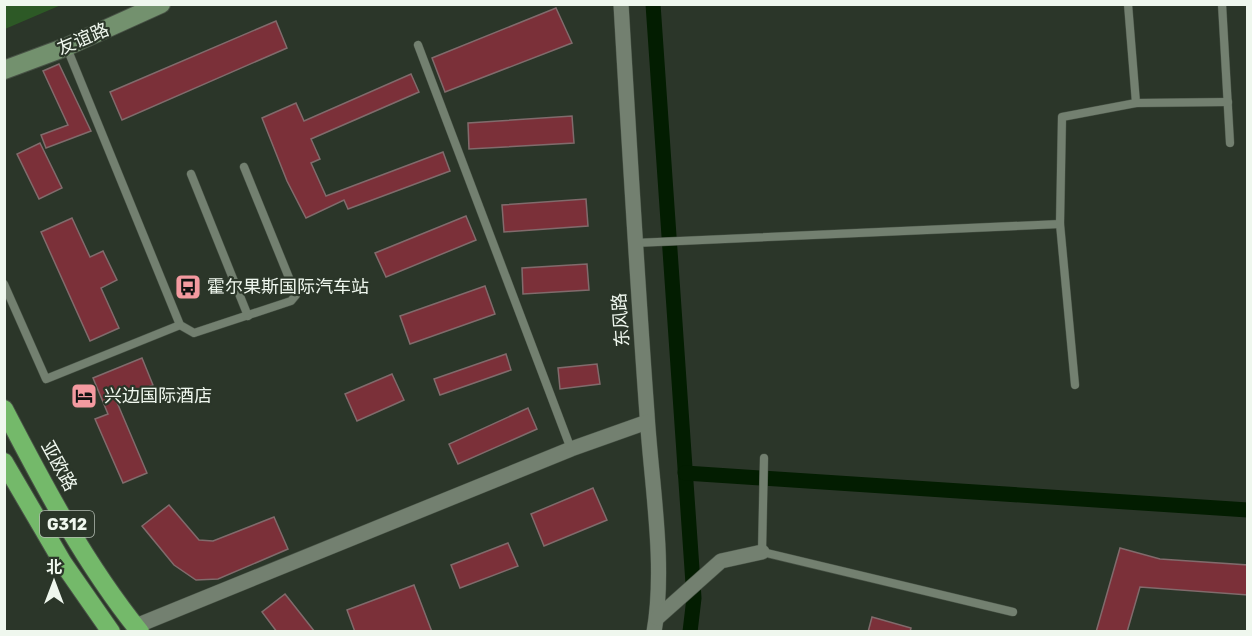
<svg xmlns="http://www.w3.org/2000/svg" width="1252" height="636" viewBox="0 0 1252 636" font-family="Rubik,'Noto Sans SC',sans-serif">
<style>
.green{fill:#2d5926}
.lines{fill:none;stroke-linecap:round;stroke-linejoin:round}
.canal{stroke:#031d01;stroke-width:15}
.building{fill:#7b3039;stroke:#816b6c;stroke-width:1.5}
.lane-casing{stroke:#485246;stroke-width:9}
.street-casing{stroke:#485246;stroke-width:16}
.secondary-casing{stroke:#485246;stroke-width:20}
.highway-casing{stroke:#485246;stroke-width:20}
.lane{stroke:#738070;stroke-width:8}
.street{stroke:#738070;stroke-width:15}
.secondary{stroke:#73916e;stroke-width:18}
.highway{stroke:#74b96a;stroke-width:18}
.labels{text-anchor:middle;stroke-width:4.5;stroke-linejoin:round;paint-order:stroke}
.shield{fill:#2b3629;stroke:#b4bdb3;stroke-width:1.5}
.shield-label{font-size:16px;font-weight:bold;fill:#eff7ee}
.street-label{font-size:18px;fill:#eff7ee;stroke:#2b3629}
.poi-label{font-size:18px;fill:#eff7ee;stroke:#2b3629;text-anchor:start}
</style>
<rect width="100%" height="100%" fill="#2b3629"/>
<path class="green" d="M5,4h56v1l-56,24z"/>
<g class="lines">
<g class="canal">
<path d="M653,4l41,594 -4,34"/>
<path d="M685,473l563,37"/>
</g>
</g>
<g class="building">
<path d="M556,8l16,35 -127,49 -13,-34z"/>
<path d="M276,21l11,27 -165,72 -12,-28z"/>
<path d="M59,64l32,67 -45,17 -5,-13 27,-10 -25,-54z"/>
<path d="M411,74l8,18 -108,47 9,20 -9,4 15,33 117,-44 7,19 -102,38 -4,-9 -38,18 -19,-37 -25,-63 34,-15 8,18z"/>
<path d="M572,116l2,27 -105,6 -1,-26z"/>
<path d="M40,143l22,45 -23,11 -22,-45z"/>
<path d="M586,199l2,27 -84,6 -2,-27z"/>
<path d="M466,216l10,24 -90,37 -11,-24z"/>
<path d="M72,218l18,39 13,-6 14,29 -16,8 18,40 -29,13 -49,-109z"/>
<path d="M587,264l2,26 -66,4 -1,-26z"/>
<path d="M485,286l10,28 -85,30 -10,-28z"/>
<path d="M506,354l5,16 -71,25 -6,-16z"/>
<path d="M142,358l11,27 -37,15 31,73 -24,10 -28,-64 13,-5 -15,-36z"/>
<path d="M597,364l3,20 -40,5 -2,-21z"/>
<path d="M392,374l12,26 -47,21 -12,-27z"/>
<path d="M528,408l9,21 -79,35 -9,-20z"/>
<path d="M593,488l14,32 -63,26 -13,-32z"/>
<path d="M169,505l30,35 14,1 61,-24 14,32 -70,30 -22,1 -22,-15 -32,-39z"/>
<path d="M508,543l10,23 -58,22 -9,-23z"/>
<path d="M1120,548l40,11 88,6v30l-108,-8 -13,45h-31z"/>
<path d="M414,585l18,47h-77l-8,-22z"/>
<path d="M285,594l30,38h-38l-15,-20z"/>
<path d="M872,617l39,11 -1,4h-42z"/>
</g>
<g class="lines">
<defs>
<g id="lane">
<path d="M1128,4l8,99"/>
<path d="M1222,4l8,139"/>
<path d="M418,45l153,404"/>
<path d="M67,48l113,277 14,8 97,-32 5,-6 -52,-128"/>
<path d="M191,174l57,142"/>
<path d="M635,243l425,-19"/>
<path d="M4,284l42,95 134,-54"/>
<path d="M1075,385l-15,-161 2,-107 74,-14 92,-1"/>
<path d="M764,458l-2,94 251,60"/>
</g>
<g id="street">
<path d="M621,4c8,137 16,273 26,410 4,68 19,150 7,218"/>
<path d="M657,618l64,-57 41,-9"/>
<path d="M136,626l435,-177 76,-27"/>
</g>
<path id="secondary" d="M4,70l62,-23 95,-43"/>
<g id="highway">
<path d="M4,409c40,77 81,155 136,223"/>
<path d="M4,462l59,101 48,69"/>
</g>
</defs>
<use href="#lane" class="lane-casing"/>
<use href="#street" class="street-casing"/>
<use href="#secondary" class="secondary-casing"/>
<use href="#highway" class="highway-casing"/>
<use href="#lane" class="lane"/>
<use href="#street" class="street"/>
<use href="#secondary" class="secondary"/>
<use href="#highway" class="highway"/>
</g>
<defs>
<symbol id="bus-square" viewBox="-11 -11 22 22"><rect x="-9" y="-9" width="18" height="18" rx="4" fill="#f49aa0" stroke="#2b3629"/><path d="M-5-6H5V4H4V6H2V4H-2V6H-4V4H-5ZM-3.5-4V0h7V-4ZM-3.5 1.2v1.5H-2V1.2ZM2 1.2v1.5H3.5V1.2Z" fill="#111"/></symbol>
<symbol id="hotel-square" viewBox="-11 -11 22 22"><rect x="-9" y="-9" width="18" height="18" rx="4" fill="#f49aa0" stroke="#2b3629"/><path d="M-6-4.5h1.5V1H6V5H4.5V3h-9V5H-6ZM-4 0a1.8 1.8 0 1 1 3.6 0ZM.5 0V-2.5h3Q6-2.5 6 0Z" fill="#111"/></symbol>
</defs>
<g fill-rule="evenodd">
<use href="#bus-square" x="173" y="272" width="30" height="30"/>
<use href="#hotel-square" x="69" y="381" width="30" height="30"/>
</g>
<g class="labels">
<rect class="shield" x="40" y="511" width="54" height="26" rx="4.5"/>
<g class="shield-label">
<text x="67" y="530">G312</text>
</g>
<g class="street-label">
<text transform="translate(83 39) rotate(-23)" y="6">友谊路</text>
<text transform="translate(621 320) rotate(-94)" y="6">东风路</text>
<text transform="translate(59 466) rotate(61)" y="6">亚欧路</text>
</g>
<g class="poi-label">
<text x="207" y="293">霍尔果斯国际汽车站</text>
<text x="104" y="402">兴边国际酒店</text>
</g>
</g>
<rect width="1252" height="636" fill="none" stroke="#eff7ee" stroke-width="12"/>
<g transform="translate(54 582)" stroke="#2b3629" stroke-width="4.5" paint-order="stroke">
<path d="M0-4.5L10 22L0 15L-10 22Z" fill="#eff7ee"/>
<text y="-9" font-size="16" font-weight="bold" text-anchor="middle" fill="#eff7ee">北</text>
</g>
</svg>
